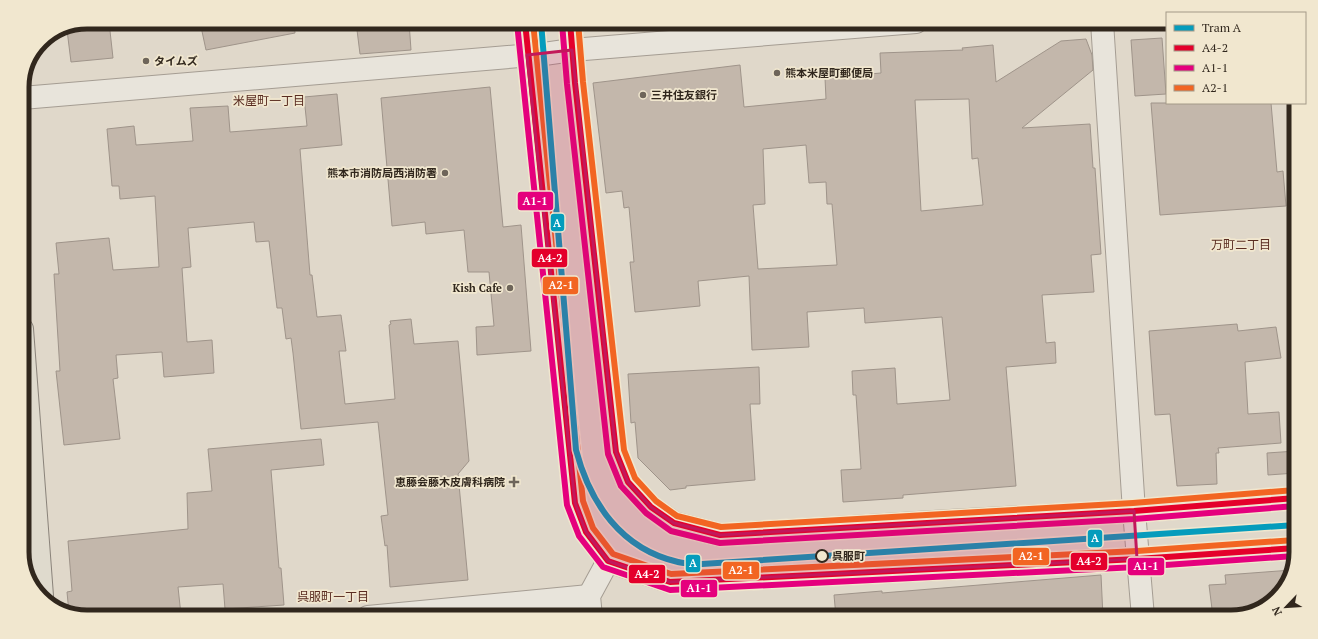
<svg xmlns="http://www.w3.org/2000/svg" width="1318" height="639" viewBox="0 0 1318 639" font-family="'PT Serif','Noto Sans JP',serif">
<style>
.building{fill:#c3b7ab;stroke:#9f948a;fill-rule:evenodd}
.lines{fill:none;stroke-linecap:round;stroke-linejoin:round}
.minor-casing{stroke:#a59d93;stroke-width:24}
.major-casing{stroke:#8a837a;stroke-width:24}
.minor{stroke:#e8e4db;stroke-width:22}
.major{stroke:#dfdacd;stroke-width:22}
.bus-1-casing{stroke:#f1e7cf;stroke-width:9}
.bus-2-casing{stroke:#f1e7cf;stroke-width:9}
.bus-3-casing{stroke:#f1e7cf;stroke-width:9}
.bus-1{stroke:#e4002b;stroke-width:6}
.bus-2{stroke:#e5007d;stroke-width:6}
.bus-3{stroke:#f26522;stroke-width:6}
.tram-1-casing{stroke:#f1e7cf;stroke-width:9}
.tram-1{stroke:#059cbc;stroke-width:6}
.marked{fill:#c2185b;fill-opacity:0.2;stroke:#c2185b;stroke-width:3;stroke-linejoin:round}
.poi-dot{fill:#6e655a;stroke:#f1e7cf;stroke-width:1.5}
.stop-dot{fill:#f1e7cf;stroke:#31271d;stroke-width:2}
.labels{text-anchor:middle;stroke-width:3.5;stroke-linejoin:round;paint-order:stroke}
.poi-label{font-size:11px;font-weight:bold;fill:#31271d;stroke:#f1e7cf;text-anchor:start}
.stop-label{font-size:11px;font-weight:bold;fill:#31271d;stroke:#f1e7cf;text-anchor:start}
.neighbourhood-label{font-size:12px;fill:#5a2c21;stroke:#f1e7cf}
.rim{fill:none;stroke:#31271d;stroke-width:5}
.line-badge{stroke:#f1e7cf;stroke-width:1.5}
.badge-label{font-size:11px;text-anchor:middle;font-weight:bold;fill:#fff}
</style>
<rect width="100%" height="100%" fill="#e0d8ca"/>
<g class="building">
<path d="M87,22h22l4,36 -42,4 -4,-32z"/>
<path d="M200,22h94l1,11 -89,17z"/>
<path d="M356,22h53l2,28 -51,4z"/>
<path d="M1162,38l4,56 -31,2 -4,-56z"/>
<path d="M1086,39l6,16 1,15 -71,58 68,-4 3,44h2l6,86 -10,1 3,37 -52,3 4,48 9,-1 1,21 -50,4 10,119 -113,9v3l-60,4 -2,-32 20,-1 -5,-74h-3l-1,-24 43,-3 2,36 53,-4 -8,-83 -77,6 -1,-15 -57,4 2,35 -57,3 -3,-74 -51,5 2,25 -65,6 -5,-50h4l-5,-55 -5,1 -2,-17 -16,2 -13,-110 147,-18 4,42 82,-8 -1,-21 56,-5 -1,-20 83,-3 -1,-2 31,-3 3,37 65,-41zM969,99l3,60 6,-1 5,47 -62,6 -6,-111zM806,145l3,38 17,-1 1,22h5l5,61 -79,4 -5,-64 12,-1 -2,-55z"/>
<path d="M490,87l13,140 18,-2 10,126 -54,4 -1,-28 18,-1 -5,-54h-21l-4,-42 -38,4 -1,-12 -33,4 -11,-128z"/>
<path d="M337,94l5,51 -42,4 10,126h2l5,42 24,-2 5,36h-7l6,53 50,-5 -6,-74 2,-1 -1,-3 21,-2 3,25 44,-3 11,120 -11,13 10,106 -78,7 -3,-42 -2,1 -4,-30 7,-1 -10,-93 -77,7 -8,-76 -2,-15 -5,1 -4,-31h-5l-8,-67 -13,1 -2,-20 -66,6 3,39 -9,1 5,74 25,-2 2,33 -50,4 -2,-25 -46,3 2,23 -5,1 7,60 -56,6 -8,-74h4l-6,-97h5l-3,-31 53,-5 4,32 46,-3 -4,-71 -35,3 -1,-13h-7l-5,-57 27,-3 2,19 57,-4 -3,-33 38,-2 2,26 77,-6 -3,-29z"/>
<path d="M1151,103h120l6,69 6,-1 3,35 -126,9z"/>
<path d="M1237,324l1,7 38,-4 5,31 -36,4 3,52 31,-2 2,31 -63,5 1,5h-3l1,31 -40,2 -7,-72 -15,1 -6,-84z"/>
<path d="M759,367l1,37h-10l5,76 -69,6v2l-16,2 -32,-32 -3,-36 -4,1 -3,-49z"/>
<path d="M321,439l3,26 -53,5 8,98h2l3,37 -59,4 -2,-25 -45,3 3,28 -94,2 -18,-4 -2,-21 5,-1 -4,-50 120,-12 -1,-36 25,-2 -4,-42z"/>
<path d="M1296,451v22l-28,2 -1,-22z"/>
<path d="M1292,570l-3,10 -22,26 -36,11h-18l-4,-32 17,-1 -1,-9z"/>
<path d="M1101,575l2,42h-267l-2,-22 48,-4v2z"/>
</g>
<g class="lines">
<defs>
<g id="minor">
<path d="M525,22l50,481 11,29 22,29 62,21 467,-23 159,-11"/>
<path d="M570,22l5,61 41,369 12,30 23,25 23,16 46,12 230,-14 184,-10 162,-13"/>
<path d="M1102,22l32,489 9,106"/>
<path d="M22,98l522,-44 28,-4 344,-28"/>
<path d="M368,617l221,-21"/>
<path d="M591,617l-2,-21 19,-35"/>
</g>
<path id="major" d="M22,329l20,267"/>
</defs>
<use href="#minor" class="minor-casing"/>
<use href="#major" class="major-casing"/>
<use href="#minor" class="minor"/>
<use href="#major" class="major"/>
<defs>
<g id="bus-1">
<path d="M525,22l50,481 11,29 22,29 62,21 467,-23 159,-11"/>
<path d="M570,22l5,61 41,369 12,30 23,25 23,16 46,12 414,-24 162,-13"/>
</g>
<g id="bus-2">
<path d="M517,23l50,482 12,31 24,31 67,23 467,-23 158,-11"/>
<path d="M562,23l5,61 41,370 13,32 25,27 25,18 49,12 414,-24 162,-13"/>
</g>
<g id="bus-3">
<path d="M533,22l50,479 10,27 20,26 58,20 466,-23 158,-11"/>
<path d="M578,22l5,60 41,368 11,28 21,23 21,15 44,11 412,-24 162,-13"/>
</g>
</defs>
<use href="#bus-1" class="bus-1-casing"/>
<use href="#bus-2" class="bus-2-casing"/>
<use href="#bus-3" class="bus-3-casing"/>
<use href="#bus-1" class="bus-1"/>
<use href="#bus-2" class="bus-2"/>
<use href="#bus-3" class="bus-3"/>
<defs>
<path id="tram-1" d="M541,22l35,428c14,53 45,99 102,112 7,2 16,1 24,2l594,-39"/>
</defs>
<use href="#tram-1" class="tram-1-casing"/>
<use href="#tram-1" class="tram-1"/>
</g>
<path class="marked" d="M572,50l44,402 12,30 23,25 23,16 46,12 414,-24 3,48 -467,23 -62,-21 -22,-29 -11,-29 -48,-448z"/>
<g class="poi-dot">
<circle cx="146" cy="61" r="4"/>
<circle cx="777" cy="73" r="4"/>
<circle cx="643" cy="95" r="4"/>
<circle cx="445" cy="173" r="4"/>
<circle cx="510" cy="288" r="4"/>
<path d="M512 476h4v4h4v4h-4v4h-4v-4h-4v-4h4z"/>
</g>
<circle class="stop-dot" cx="822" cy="556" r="6"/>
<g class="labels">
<g class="poi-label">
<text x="154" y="65">タイムズ</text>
<text x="785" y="77">熊本米屋町郵便局</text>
<text x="651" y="99">三井住友銀行</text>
<text x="437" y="177" text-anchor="end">熊本市消防局西消防署</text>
<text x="502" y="292" text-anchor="end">Kish Cafe</text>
<text x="505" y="486" text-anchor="end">恵藤会藤木皮膚科病院</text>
</g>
<g class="stop-label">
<text x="832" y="560">呉服町</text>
</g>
<g class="neighbourhood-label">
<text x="269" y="105">米屋町一丁目</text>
<text x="1241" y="249">万町二丁目</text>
<text x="333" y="601">呉服町一丁目</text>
</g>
</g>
<path d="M0 0H1318V639H0ZM87 29H1231A58 58 0 0 1 1289 87V552A58 58 0 0 1 1231 610H87A58 58 0 0 1 29 552V87A58 58 0 0 1 87 29Z" fill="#f1e7cf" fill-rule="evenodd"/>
<path class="rim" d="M87 29H1231A58 58 0 0 1 1289 87V552A58 58 0 0 1 1231 610H87A58 58 0 0 1 29 552V87A58 58 0 0 1 87 29Z"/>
<g class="line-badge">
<rect x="517" y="191" width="37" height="20" rx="4" fill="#e5007d"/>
<rect x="550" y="213" width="15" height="19" rx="4" fill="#059cbc"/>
<rect x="531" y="248" width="37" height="20" rx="4" fill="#e4002b"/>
<rect x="542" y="276" width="37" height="19" rx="4" fill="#f26522"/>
<rect x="1087" y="529" width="16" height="19" rx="4" fill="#059cbc"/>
<rect x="1012" y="547" width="38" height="19" rx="4" fill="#f26522"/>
<rect x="1070" y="552" width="38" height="19" rx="4" fill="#e4002b"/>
<rect x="685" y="554" width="16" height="19" rx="4" fill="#059cbc"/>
<rect x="1127" y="557" width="38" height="19" rx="4" fill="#e5007d"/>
<rect x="722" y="561" width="38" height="19" rx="4" fill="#f26522"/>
<rect x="628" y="564" width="38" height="20" rx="4" fill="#e4002b"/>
<rect x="680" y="579" width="38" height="19" rx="4" fill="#e5007d"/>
</g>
<g class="badge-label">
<text x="535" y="205">A1-1</text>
<text x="557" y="227">A</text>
<text x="550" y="262">A4-2</text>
<text x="561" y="289">A2-1</text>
<text x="1095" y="542">A</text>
<text x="1031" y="560">A2-1</text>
<text x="1089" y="565">A4-2</text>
<text x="693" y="567">A</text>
<text x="1146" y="570">A1-1</text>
<text x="741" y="574">A2-1</text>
<text x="647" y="578">A4-2</text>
<text x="699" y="592">A1-1</text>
</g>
<rect x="1166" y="12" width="140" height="92" fill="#f1e7cf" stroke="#a49a88"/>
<rect x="1174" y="25" width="20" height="6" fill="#059cbc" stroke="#a49a88"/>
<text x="1202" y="32" font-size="12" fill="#31271d">Tram A</text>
<rect x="1174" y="45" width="20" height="6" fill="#e4002b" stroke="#a49a88"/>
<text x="1202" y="52" font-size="12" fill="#31271d">A4-2</text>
<rect x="1174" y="65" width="20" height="6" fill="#e5007d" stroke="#a49a88"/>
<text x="1202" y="72" font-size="12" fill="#31271d">A1-1</text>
<rect x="1174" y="85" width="20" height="6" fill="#f26522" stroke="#a49a88"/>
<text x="1202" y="92" font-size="12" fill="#31271d">A2-1</text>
<g transform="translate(1286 607) rotate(245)" stroke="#f1e7cf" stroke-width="3" paint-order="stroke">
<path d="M0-3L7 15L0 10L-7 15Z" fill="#31271d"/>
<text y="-6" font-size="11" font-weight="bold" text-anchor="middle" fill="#31271d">N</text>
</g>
</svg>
